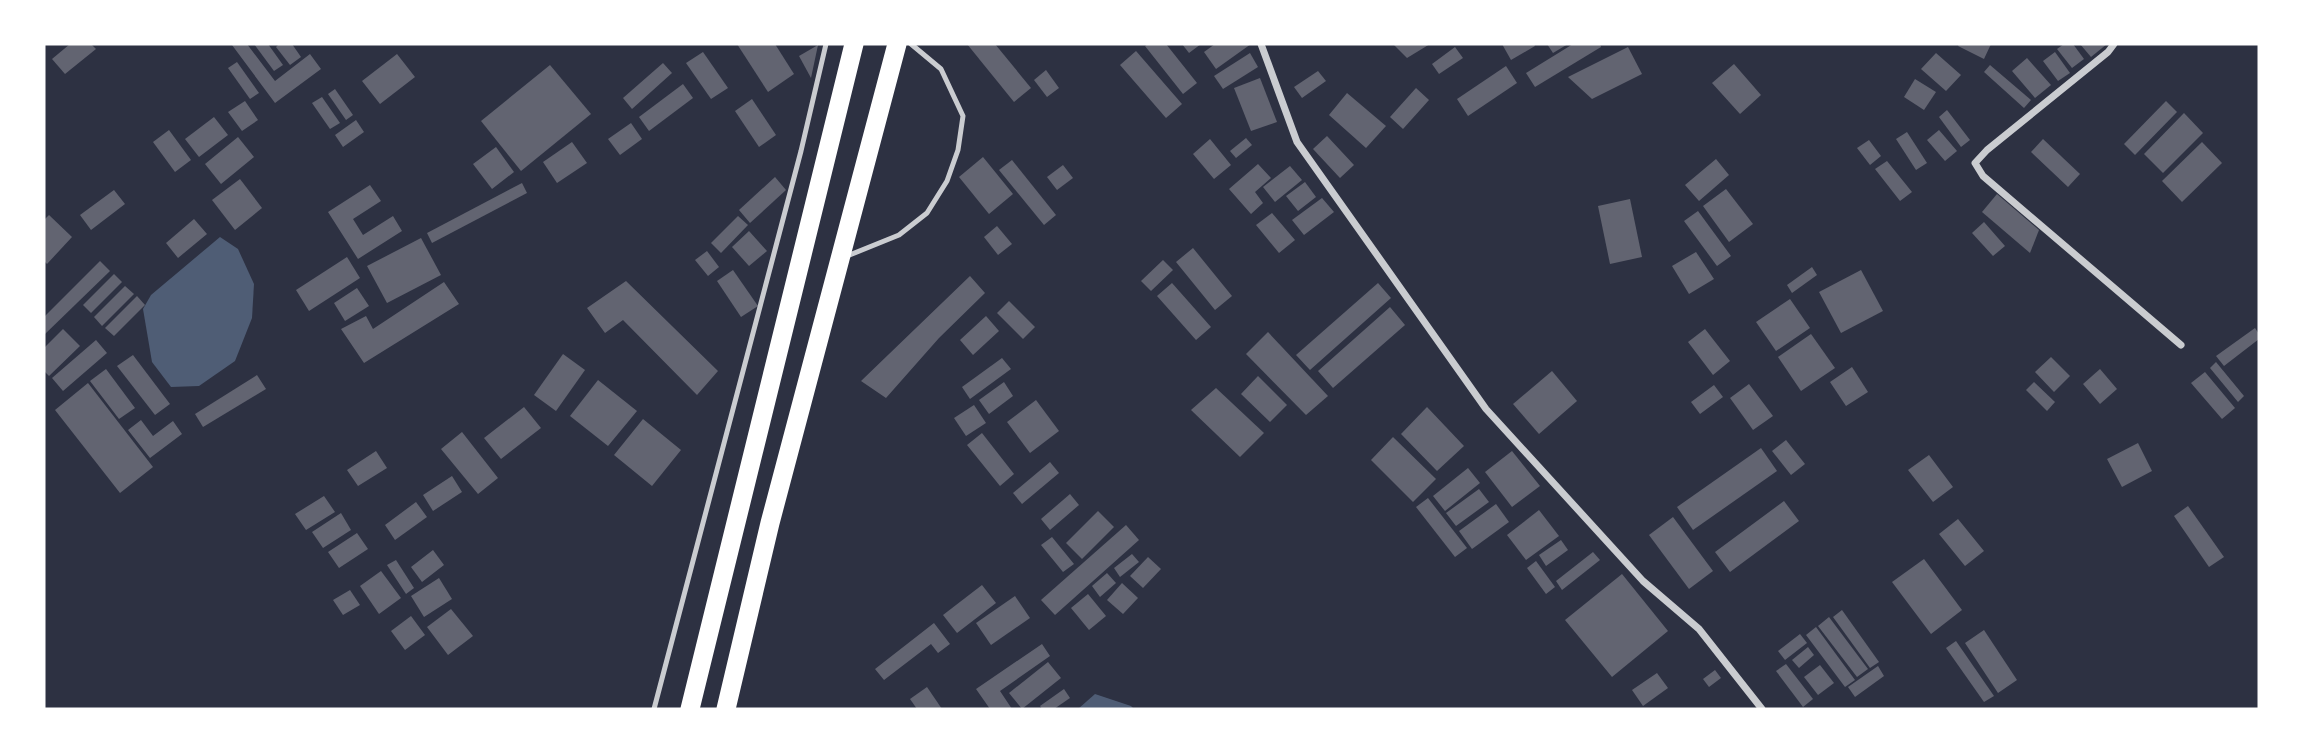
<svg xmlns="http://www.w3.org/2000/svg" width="2303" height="753" viewBox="0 0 2303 753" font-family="'Roboto Condensed',sans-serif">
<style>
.water{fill:#4f5d75}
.building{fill:#626471}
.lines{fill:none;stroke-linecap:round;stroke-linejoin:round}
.service{stroke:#caccd0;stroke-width:5}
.minor{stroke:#caccd0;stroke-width:7}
.trunk{stroke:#fff;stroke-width:19}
</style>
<rect width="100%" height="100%" fill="#2d3142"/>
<g class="water">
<path d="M220,237l18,12 16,35 -2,34 -17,43 -36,25 -28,1 -19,-25 -9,-53 8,-14z"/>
<path d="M1095,694l36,12 3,3h-56z"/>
</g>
<g class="building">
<path d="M70,44h21l5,5 -31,25 -13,-15z"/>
<path d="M234,44h13l28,37 35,-27 11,15 -46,34 -43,-58z"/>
<path d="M254,44h14l15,21 -9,6z"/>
<path d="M279,44h13l9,13 -11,8 -14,-18z"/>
<path d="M737,44h38l19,30 -26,18z"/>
<path d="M967,44h28l36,44 -17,14z"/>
<path d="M1148,44h18l31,39 -14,11 -38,-48z"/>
<path d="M1182,44h19l-12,9z"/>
<path d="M1215,44h36l-35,25 -12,-17z"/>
<path d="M1393,44h37l-23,14z"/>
<path d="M1502,44h32l1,2 -24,14z"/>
<path d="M1547,44h21l-15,9z"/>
<path d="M1573,44h27l1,3 -66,40 -9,-14z"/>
<path d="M1959,44h32l-7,15 -26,-13z"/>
<path d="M2064,44h9l11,15 -12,9 -15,-19z"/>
<path d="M2080,44h27l-16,13z"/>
<path d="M818,45l-7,33 -12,-22z"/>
<path d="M1455,47l8,11 -24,16 -7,-10z"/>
<path d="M1628,47l14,27 -50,25 -24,-22z"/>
<path d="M1136,51l46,53 -16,14 -46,-53z"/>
<path d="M703,52l25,36 -17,11 -25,-36z"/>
<path d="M2055,52l15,21 -12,8 -15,-20z"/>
<path d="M1250,53l8,14 -35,22 -9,-13z"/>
<path d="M1936,53l25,22 -15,16 -25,-22z"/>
<path d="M397,54l18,23 -35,27 -18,-23z"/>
<path d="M2027,58l24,27 -16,13 -23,-27z"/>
<path d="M237,62l22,31 -9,6 -22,-31z"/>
<path d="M663,63l9,10 -40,36 -9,-11z"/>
<path d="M1734,64l27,31 -21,19 -28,-31z"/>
<path d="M550,65l41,49 -70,57 -40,-50z"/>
<path d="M1990,65l41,35 -7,8 -40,-36z"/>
<path d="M1506,66l11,17 -49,33 -11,-17z"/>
<path d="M1046,70l13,18 -12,9 -13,-17z"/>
<path d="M1318,71l8,10 -24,17 -8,-11z"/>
<path d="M1260,78l17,44 -26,9 -17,-43z"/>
<path d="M1915,79l21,13 -12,18 -20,-13z"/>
<path d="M683,84l10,14 -44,33 -10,-14z"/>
<path d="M1416,88l13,12 -26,29 -13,-12z"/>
<path d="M335,89l18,26 -7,5 -18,-26z"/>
<path d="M1347,93l39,33 -20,22 -37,-33z"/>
<path d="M322,97l18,26 -10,6 -18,-26z"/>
<path d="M752,99l24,36 -17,12 -24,-36z"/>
<path d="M245,101l13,19 -16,11 -14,-19z"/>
<path d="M2166,101l11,11 -42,43 -11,-11z"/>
<path d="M1947,110l23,30 -9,7 -22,-30z"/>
<path d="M2184,113l19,20 -40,40 -19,-19z"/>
<path d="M214,117l14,18 -29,22 -14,-18z"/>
<path d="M356,120l8,12 -21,15 -8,-12z"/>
<path d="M631,123l11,16 -22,16 -12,-16z"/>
<path d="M169,130l22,30 -16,12 -22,-30z"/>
<path d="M1939,130l18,21 -12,10 -18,-21z"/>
<path d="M1907,132l20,31 -11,7 -20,-31z"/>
<path d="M1327,136l27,29 -14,13 -27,-29z"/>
<path d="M238,137l16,20 -33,27 -16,-20z"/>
<path d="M1246,138l6,7 -16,13 -6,-7z"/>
<path d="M1210,139l21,26 -17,14 -21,-25z"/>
<path d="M2043,139l37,35 -12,13 -37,-35z"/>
<path d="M1869,140l12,16 -11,9 -13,-17z"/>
<path d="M572,142l15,21 -30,20 -14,-21z"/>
<path d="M2202,142l20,21 -40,39 -20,-21z"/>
<path d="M496,147l18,25 -22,17 -19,-25z"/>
<path d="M983,157l30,37 -24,20 -30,-37z"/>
<path d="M1716,159l13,16 -30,26 -14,-16z"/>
<path d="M1012,160l44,55 -12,10 -45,-55z"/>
<path d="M1887,161l25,31 -12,9 -25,-32z"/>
<path d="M1258,164l13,14 -16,14 8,11 -12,11 -22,-25z"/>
<path d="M1063,165l10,13 -16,12 -10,-13z"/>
<path d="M1290,166l12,14 -27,22 -12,-15z"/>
<path d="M775,177l11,13 -36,33 -11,-13z"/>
<path d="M240,179l22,29 -27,22 -23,-30z"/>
<path d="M1305,182l11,15 -18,14 -12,-15z"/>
<path d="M522,183l5,10 -95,50 -5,-10z"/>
<path d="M370,185l11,16 -28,18 10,16 30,-19 9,15 -44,28 -30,-47z"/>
<path d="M1726,189l27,35 -24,18 -26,-36z"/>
<path d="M114,190l11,14 -34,26 -11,-15z"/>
<path d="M1997,194l42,36 -9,23 -48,-41z"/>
<path d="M1322,198l12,14 -30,23 -12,-15z"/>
<path d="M1630,199l12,58 -32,7 -12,-58z"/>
<path d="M1698,211l33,45 -14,10 -33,-45z"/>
<path d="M1272,213l23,27 -16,13 -23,-28z"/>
<path d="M49,215l23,22 -25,27 -3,-3v-41z"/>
<path d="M738,216l10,9 -27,28 -10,-10z"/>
<path d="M194,219l13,15 -29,24 -12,-15z"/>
<path d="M1984,222l21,24 -12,10 -21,-23z"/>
<path d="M997,226l15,18 -14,11 -14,-18z"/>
<path d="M749,231l18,20 -18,15 -17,-19z"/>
<path d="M421,238l20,37 -54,28 -20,-37z"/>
<path d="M1193,248l39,48 -17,14 -39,-48z"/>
<path d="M707,251l12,16 -11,9 -13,-16z"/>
<path d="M1696,252l18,27 -25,15 -17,-28z"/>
<path d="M347,257l13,21 -51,33 -13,-21z"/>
<path d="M1163,260l10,10 -22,21 -10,-10z"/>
<path d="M100,261l10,10 -66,64v-18z"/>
<path d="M1812,267l5,8 -25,18 -5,-8z"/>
<path d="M733,270l25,36 -17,11 -24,-36z"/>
<path d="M1861,270l22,41 -42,22 -22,-41z"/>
<path d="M114,274l8,8 -31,31 -8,-8z"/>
<path d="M970,276l15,17 -46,45 -53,60 -25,-17z"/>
<path d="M626,281l92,90 -21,24 -74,-75 -18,13 -18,-25z"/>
<path d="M444,282l15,22 -95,59 -23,-34 25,-13 7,13z"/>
<path d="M1172,283l39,44 -15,13 -39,-44z"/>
<path d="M1378,283l13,15 -81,72 -14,-15z"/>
<path d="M125,286l9,8 -32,32 -8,-9z"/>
<path d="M357,288l12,18 -24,15 -11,-18z"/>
<path d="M137,296l8,9 -31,31 -9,-8z"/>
<path d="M1790,299l20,29 -34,23 -20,-29z"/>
<path d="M1009,301l26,26 -12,12 -26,-26z"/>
<path d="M1390,307l15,18 -72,63 -15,-17z"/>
<path d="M986,316l13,15 -26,24 -13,-15z"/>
<path d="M2255,328l4,6v5l-35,27 -8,-10z"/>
<path d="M63,329l17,17 -31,30 -5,-5v-23z"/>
<path d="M1705,329l25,32 -17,14 -25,-33z"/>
<path d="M1268,332l60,64 -22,19 -60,-61z"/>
<path d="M1811,334l24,34 -34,23 -23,-34z"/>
<path d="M96,340l11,13 -44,38 -11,-13z"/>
<path d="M563,354l22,16 -29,41 -22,-16z"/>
<path d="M133,355l37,49 -15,11 -38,-49z"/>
<path d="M2051,357l19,19 -16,16 -19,-20z"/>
<path d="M1002,358l9,11 -41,30 -8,-12z"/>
<path d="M2216,362l28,34 -6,6 -28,-34z"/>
<path d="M1852,367l16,25 -22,14 -16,-24z"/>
<path d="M106,369l29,39 -16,11 -29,-38z"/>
<path d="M2100,369l17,20 -17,15 -17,-20z"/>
<path d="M1552,371l25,30 -38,33 -26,-30z"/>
<path d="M2205,372l30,36 -13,11 -31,-36z"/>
<path d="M257,375l9,14 -63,38 -8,-13z"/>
<path d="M1258,376l29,29 -17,17 -29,-28z"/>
<path d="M598,380l39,31 -29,35 -38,-30z"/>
<path d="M1004,382l9,14 -24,18 -10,-14z"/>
<path d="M2034,382l21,20 -8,9 -21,-21z"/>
<path d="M88,383l65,84 -33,26 -65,-83z"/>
<path d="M1749,384l24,32 -20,14 -23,-32z"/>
<path d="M1714,385l9,12 -23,17 -9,-12z"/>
<path d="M1216,388l48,45 -24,24 -49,-47z"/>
<path d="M1036,400l23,31 -29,22 -23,-31z"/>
<path d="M974,405l12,18 -20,13 -12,-18z"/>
<path d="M524,407l17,21 -40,31 -17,-21z"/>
<path d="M1427,407l37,39 -27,25 -36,-37z"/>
<path d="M643,419l38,31 -29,36 -38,-31z"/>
<path d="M141,420l12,16 20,-15 9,13 -32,24 -22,-28z"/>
<path d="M462,432l36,46 -20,16 -37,-45z"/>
<path d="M982,433l32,41 -14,12 -33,-41z"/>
<path d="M1393,437l43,42 -23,23 -42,-42z"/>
<path d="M1786,440l19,24 -14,11 -19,-24z"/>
<path d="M2138,443l14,28 -30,16 -15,-28z"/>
<path d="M1761,448l16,23 -84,59 -16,-23z"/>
<path d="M376,451l11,17 -29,18 -11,-16z"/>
<path d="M1512,451l28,35 -28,21 -27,-35z"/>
<path d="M1929,455l24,32 -20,15 -25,-32z"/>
<path d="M1050,462l9,11 -37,31 -9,-11z"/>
<path d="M1468,468l12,15 -35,28 -12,-15z"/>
<path d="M452,476l10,16 -29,19 -10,-16z"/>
<path d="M1479,489l10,13 -33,24 -10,-13z"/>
<path d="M1070,494l9,11 -29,25 -9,-11z"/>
<path d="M324,496l11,16 -29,18 -11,-16z"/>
<path d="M1428,498l39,50 -12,9 -39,-50z"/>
<path d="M1784,501l15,20 -69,51 -15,-20z"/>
<path d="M416,502l11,15 -32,23 -10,-15z"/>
<path d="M1496,504l13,18 -37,27 -13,-18z"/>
<path d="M2188,506l36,51 -15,10 -35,-51z"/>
<path d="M1539,510l20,26 -33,24 -19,-25z"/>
<path d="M1098,511l16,16 -32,32 -16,-16z"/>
<path d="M341,513l10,17 -28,18 -11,-16z"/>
<path d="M1673,517l40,54 -24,18 -40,-54z"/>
<path d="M1958,519l26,32 -19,15 -26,-32z"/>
<path d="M1126,525l13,15 -84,75 -14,-15z"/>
<path d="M357,533l11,16 -29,19 -11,-16z"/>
<path d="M1052,537l22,27 -11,8 -22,-27z"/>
<path d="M1561,540l7,10 -22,16 -7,-11z"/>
<path d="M433,550l11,15 -22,17 -11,-15z"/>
<path d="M1593,552l7,8 -38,30 -6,-9z"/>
<path d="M1132,554l7,8 -19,15 -6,-9z"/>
<path d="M1148,557l13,12 -18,19 -13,-12z"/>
<path d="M1924,559l38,51 -31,24 -39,-52z"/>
<path d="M396,560l18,28 -8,6 -19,-29z"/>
<path d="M1536,561l19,26 -9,7 -19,-26z"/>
<path d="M381,571l20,27 -22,16 -19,-28z"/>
<path d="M1107,573l9,10 -16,14 -8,-11z"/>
<path d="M1622,574l46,57 -56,46 -47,-57z"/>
<path d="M439,578l13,21 -28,18 -13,-21z"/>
<path d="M1122,583l16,15 -15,16 -16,-14z"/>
<path d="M982,585l14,18 -39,30 -14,-18z"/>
<path d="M350,590l10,15 -17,10 -10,-15z"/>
<path d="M1088,594l18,22 -17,14 -18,-22z"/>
<path d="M1015,596l15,22 -39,27 -15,-22z"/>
<path d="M451,609l22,27 -25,19 -21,-28z"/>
<path d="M1842,610l37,52 -9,6 -37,-51z"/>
<path d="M411,616l14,19 -20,15 -14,-19z"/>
<path d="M1829,617l39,52 -11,8 -39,-51z"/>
<path d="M934,623l16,21 -12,9 -7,-9 -47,36 -9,-11z"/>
<path d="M1816,627l39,53 -10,7 -39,-52z"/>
<path d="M1984,630l33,50 -19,13 -33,-50z"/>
<path d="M1800,634l7,9 -22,17 -7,-9z"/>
<path d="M1956,641l38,55 -10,6 -38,-54z"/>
<path d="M1042,644l8,12 -50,35 12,18h-22l-14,-20z"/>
<path d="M1808,647l6,8 -15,13 -7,-8z"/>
<path d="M1048,662l13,16 -39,31 -13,-16z"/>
<path d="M1786,664l27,35 -10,8 -27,-36z"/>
<path d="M1820,665l14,18 -16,12 -14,-18z"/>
<path d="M1878,666l6,10 -29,21 -7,-10z"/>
<path d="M1715,670l6,8 -12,9 -6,-8z"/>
<path d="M1657,673l11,15 -25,18 -11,-16z"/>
<path d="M927,687l15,22h-25l-7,-10z"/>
<path d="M1064,689l6,9 -16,11h-12l-2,-3z"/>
</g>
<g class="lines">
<g class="service">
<path d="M847,256l52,-21 28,-22 20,-32 11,-31 5,-34 -22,-47 -30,-25"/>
<path d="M654,709l147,-558 25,-107"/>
</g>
<g class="minor">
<path d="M1261,44l36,98 189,267 157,172 56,48 63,80"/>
<path d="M2114,44l-6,8 -121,98 -12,13 8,13 198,169"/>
</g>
<g class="trunk">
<path d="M690,709l164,-665"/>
<path d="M726,709l44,-186 127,-479"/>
</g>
</g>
<rect width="2303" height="753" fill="none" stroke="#ffffff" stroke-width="91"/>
</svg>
